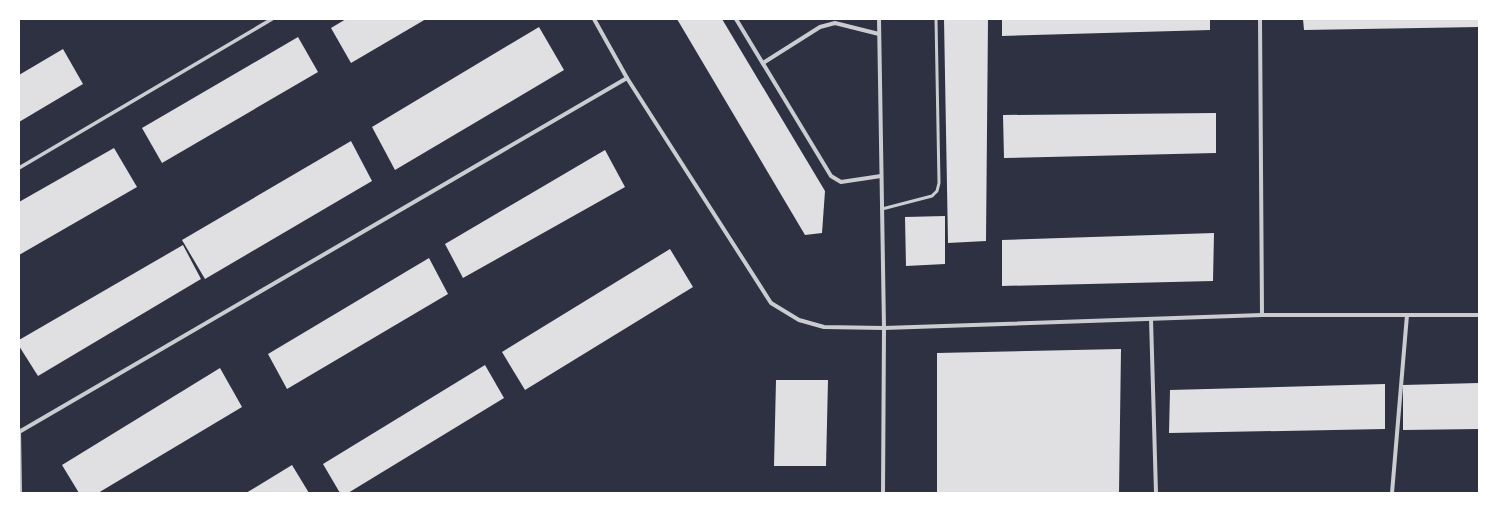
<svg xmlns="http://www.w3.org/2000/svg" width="1498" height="512" viewBox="0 0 1498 512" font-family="Barlow,sans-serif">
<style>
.building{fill:#e0e0e3}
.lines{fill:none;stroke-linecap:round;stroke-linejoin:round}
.service{stroke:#caccd0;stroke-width:3}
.pedestrian{stroke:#caccd0;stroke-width:3.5}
.minor{stroke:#caccd0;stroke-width:4}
</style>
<rect width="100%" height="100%" fill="#2d3142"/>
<g class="building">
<path d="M346,19h80l-75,44 -20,-35z"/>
<path d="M677,19h45l103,172 -3,42 -17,2z"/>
<path d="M944,19h44l-2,222 -38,2z"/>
<path d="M1002,19h208v11l-208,6z"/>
<path d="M1303,19h176v8l-175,3z"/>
<path d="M539,27l25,43 -169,100 -23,-43z"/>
<path d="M298,37l20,35 -156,91 -20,-35z"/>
<path d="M63,49l20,35 -64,38v-47z"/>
<path d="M1216,113v40l-212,5 -1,-43z"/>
<path d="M351,141l21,40 -167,98 -23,-39z"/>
<path d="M114,148l23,39 -118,68v-53z"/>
<path d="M605,150l20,37 -162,91 -18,-34z"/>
<path d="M945,216v48l-39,2 -1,-49z"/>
<path d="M1214,233l-1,48 -211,5v-46z"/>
<path d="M183,245l18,34 -163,97 -19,-30v-6z"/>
<path d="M670,249l23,38 -168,103 -23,-38z"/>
<path d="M429,258l19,36 -161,95 -19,-35z"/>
<path d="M1121,349l-2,144h-182v-140z"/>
<path d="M485,365l19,33 -156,95h-8l-17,-29z"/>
<path d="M220,368l22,39 -144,86h-19l-17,-28z"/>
<path d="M776,380h52l-2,86h-52z"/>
<path d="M1479,383v46l-76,1v-45z"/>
<path d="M1385,384v45l-216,4 1,-43z"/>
<path d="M292,465l17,28h-63z"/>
</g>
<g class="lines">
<path class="service" d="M882,209l50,-13 5,-5 2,-8 -3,-164"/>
<path class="pedestrian" d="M19,168l253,-149"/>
<g class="minor">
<path d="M594,19l33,59 144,225 28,17 25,7 60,1 378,-13h217"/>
<path d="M736,19l95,157 10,6 40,-6"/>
<path d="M879,19l5,309 -1,165"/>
<path d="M1260,19l2,296"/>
<path d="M763,63l57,-36 15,-4 44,11"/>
<path d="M1151,319l5,174"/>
<path d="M19,430l1,63"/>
<path d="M19,432l608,-354"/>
<path d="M1392,493l15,-178"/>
</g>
</g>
<rect width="1498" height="512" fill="none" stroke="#ffffff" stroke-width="40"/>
</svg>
